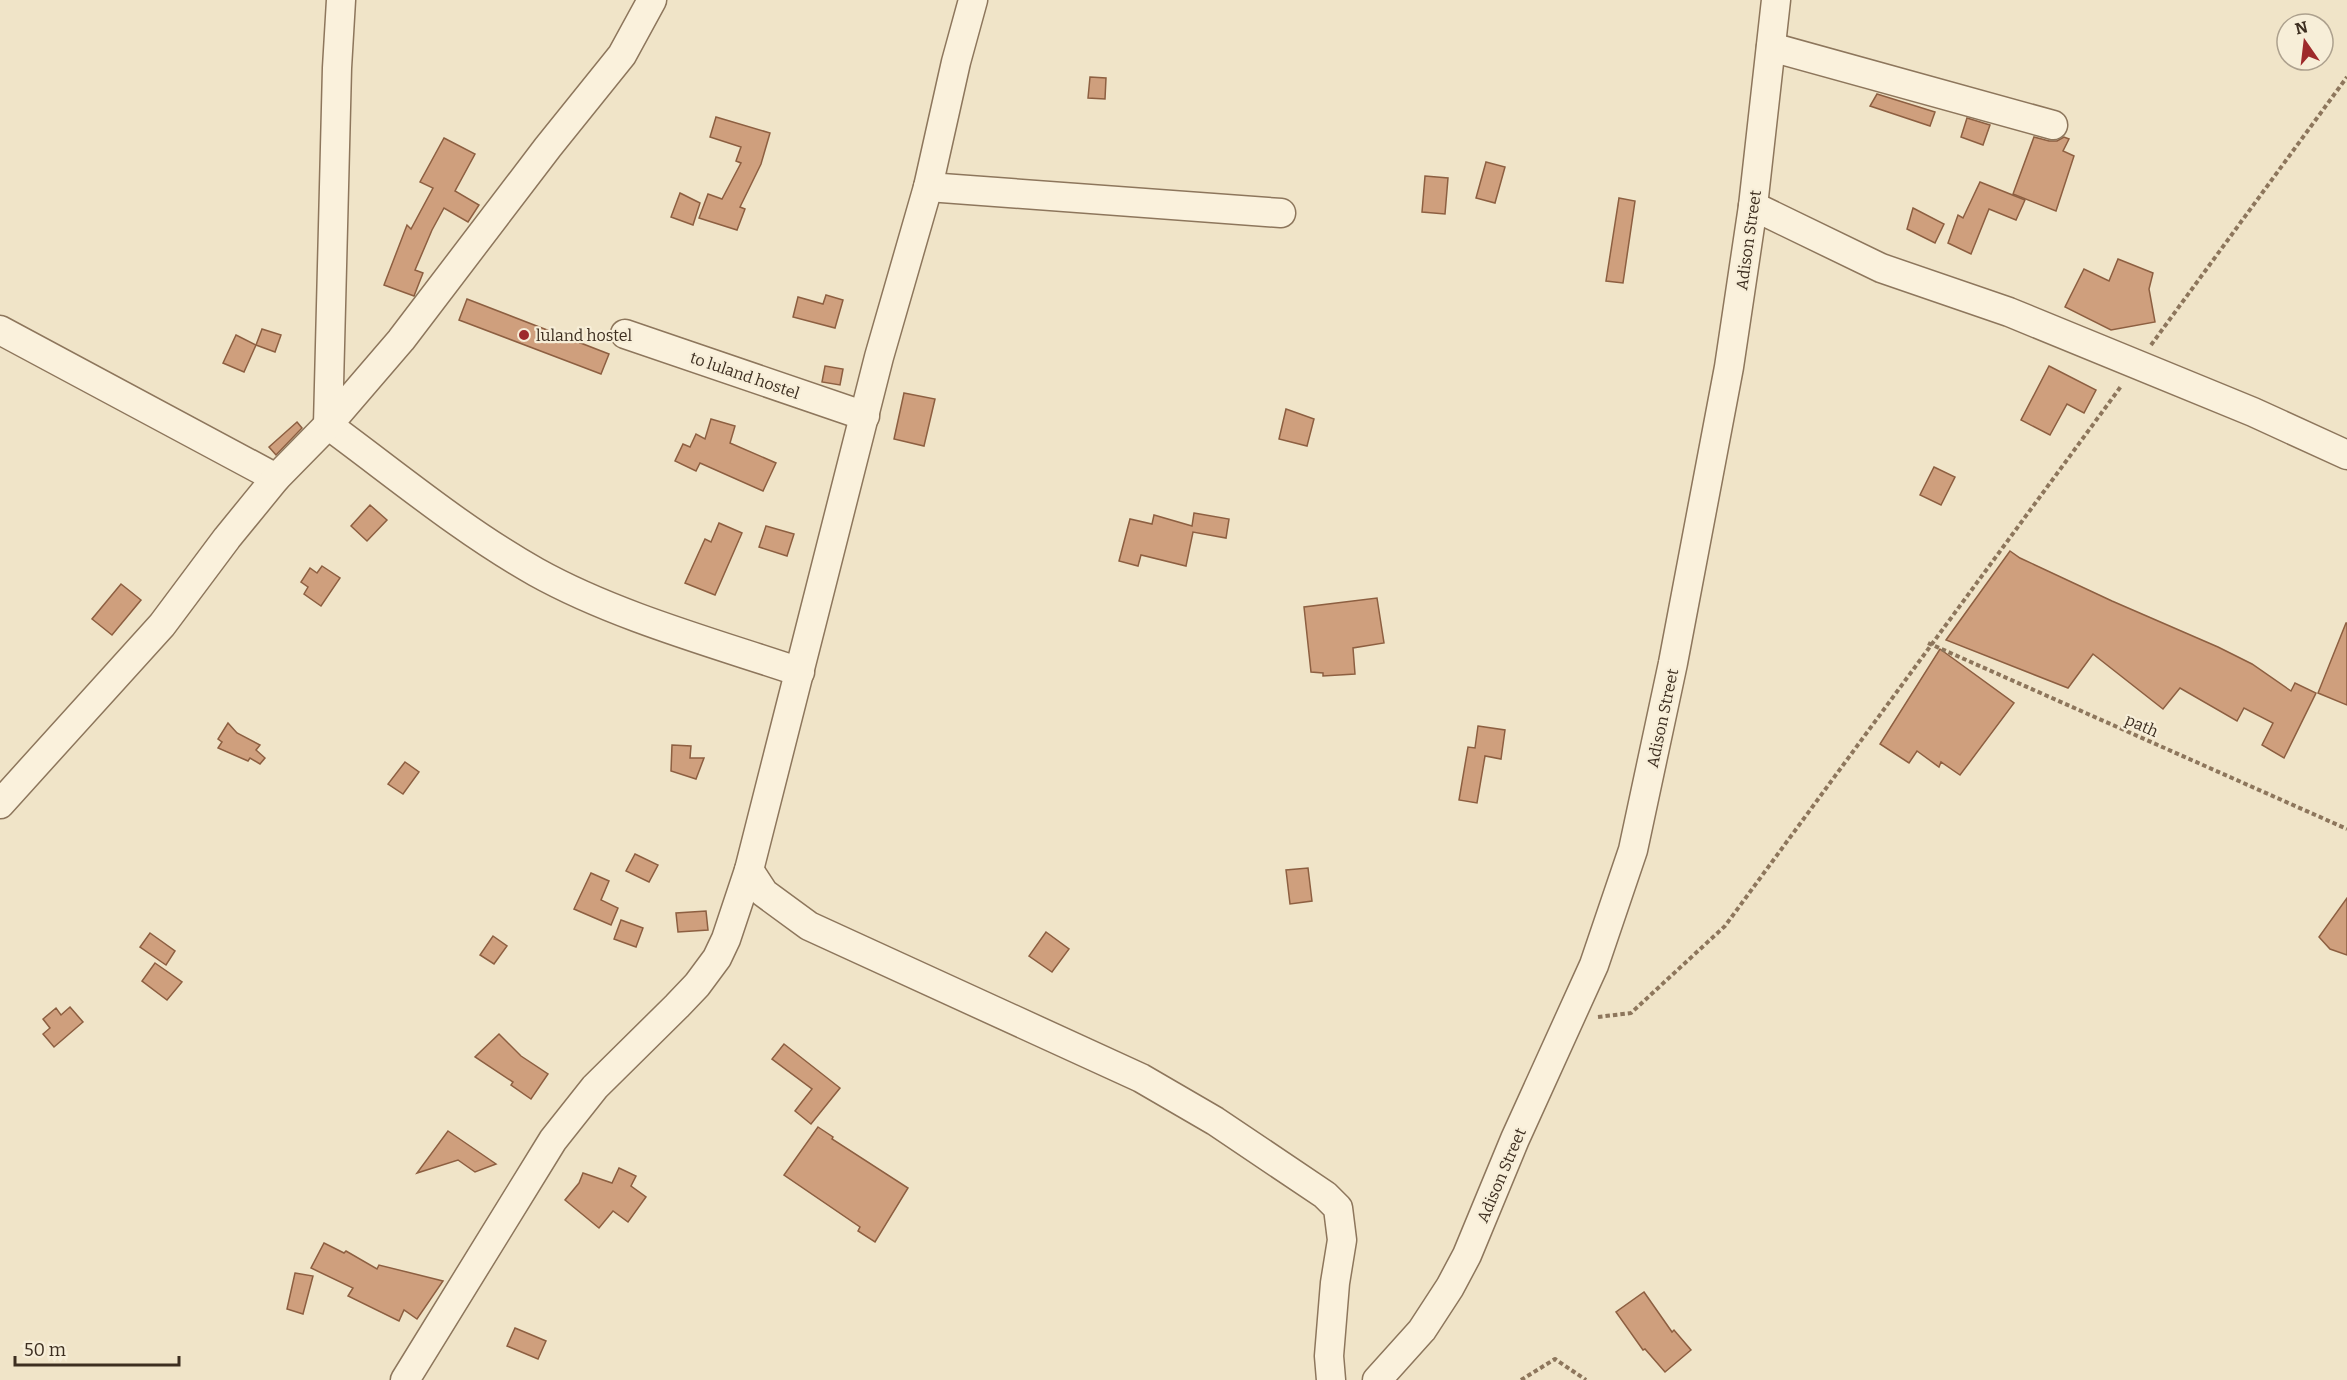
<svg xmlns="http://www.w3.org/2000/svg" width="2347" height="1380" viewBox="0 0 2347 1380" font-family="Bitter,serif">
<style>
.building{fill:#cf9f7d;stroke:#8d5f41;stroke-width:1.5}
.lines{fill:none;stroke-linecap:round;stroke-linejoin:round}
.minor-casing{stroke:#8d765c;stroke-width:31}
.path{stroke:#8d765c;stroke-width:4;stroke-dasharray:4.5 3;stroke-linecap:butt}
.minor{stroke:#faf1dc;stroke-width:28}
.poi-dot{fill:#9e2a2b;stroke:#f7eed8;stroke-width:2}
.labels{text-anchor:middle;stroke-width:4.5;stroke-linejoin:round;paint-order:stroke}
.street-label{font-size:16px;fill:#3d2e20;stroke:#f7eed8}
.poi-label{font-size:16px;fill:#3d2e20;stroke:#f7eed8;text-anchor:start}
</style>
<rect width="100%" height="100%" fill="#f0e4c8"/>
<g class="building">
<path d="M1090,77l16,1 -1,21 -17,-1z"/>
<path d="M1877,94l58,18 -5,14 -60,-20z"/>
<path d="M716,117l54,16 -9,31 -21,43 5,2 -8,21 -38,-12 9,-24 14,5 19,-36 -5,-2 5,-14 -31,-10z"/>
<path d="M1967,118l23,7 -7,20 -22,-8z"/>
<path d="M2034,137l15,4h8l7,-4 5,2 -6,12 11,5 -18,55 -43,-17z"/>
<path d="M444,138l31,16 -20,37 24,14 -11,17 -24,-14 -12,22 -17,40 8,3 -9,23 -30,-11 23,-60 4,4 22,-41 -13,-6z"/>
<path d="M1486,162l19,5 -10,36 -19,-5z"/>
<path d="M1425,176l23,2 -3,36 -23,-2z"/>
<path d="M1980,182l45,18 -9,20 -27,-11 -18,45 -23,-11 10,-28 5,3z"/>
<path d="M680,193l20,10 -7,22 -22,-8z"/>
<path d="M1619,198l16,3 -12,82 -17,-2z"/>
<path d="M1913,208l31,16 -9,19 -28,-14z"/>
<path d="M2118,259l35,14 -4,16 6,33 -44,8 -46,-23 19,-38 25,12z"/>
<path d="M826,295l17,5 -8,28 -42,-11 5,-20 25,7z"/>
<path d="M467,299l142,55 -8,20 -142,-54z"/>
<path d="M262,329l19,6 -6,17 -19,-7z"/>
<path d="M236,335l20,10 -12,27 -21,-9z"/>
<path d="M825,366l18,3 -3,16 -18,-3z"/>
<path d="M2049,366l47,24 -12,23 -17,-9 -17,31 -29,-15z"/>
<path d="M904,393l31,6 -11,47 -30,-7z"/>
<path d="M1286,409l28,10 -7,27 -28,-7z"/>
<path d="M711,419l24,7 -5,17 46,20 -13,28 -63,-28 -4,8 -21,-10 8,-17 7,3 6,-13 9,5z"/>
<path d="M297,422l5,6 -26,27 -7,-8z"/>
<path d="M1934,467l21,10 -14,28 -21,-10z"/>
<path d="M370,505l17,15 -20,21 -16,-15z"/>
<path d="M1194,513l35,6 -3,19 -33,-6 -7,34 -45,-11 -3,11 -19,-5 11,-42 22,5 2,-9 38,11z"/>
<path d="M719,523l23,10 -27,62 -30,-12 20,-44 6,3z"/>
<path d="M766,526l28,8 -7,22 -28,-9z"/>
<path d="M2010,551l10,7 92,43 106,46 34,17 39,27 4,-8 21,10 -32,65 -22,-13 11,-22 -29,-15 -7,13 -57,-33 -17,21 -70,-55 -25,34 -122,-48z"/>
<path d="M322,566l18,12 -19,28 -17,-12 4,-7 -7,-5 9,-14 7,5z"/>
<path d="M121,584l20,16 -29,35 -20,-16z"/>
<path d="M1377,598l7,45 -31,5 2,26 -32,2v-3l-12,-1 -7,-65z"/>
<path d="M2346,623h1v82l-29,-12z"/>
<path d="M1940,649l74,54 -54,72 -19,-13 -2,5 -22,-16 -8,12 -29,-19z"/>
<path d="M228,723l9,10 23,12 -4,5 9,8 -5,6 -10,-6 -2,3 -30,-13 4,-6 -4,-3z"/>
<path d="M1478,726l27,4 -4,29 -16,-3 -8,47 -18,-3 9,-53 7,1z"/>
<path d="M672,745l19,1 -1,12h14l-8,21 -25,-8z"/>
<path d="M405,762l14,10 -16,22 -15,-10z"/>
<path d="M635,854l23,11 -9,17 -23,-11z"/>
<path d="M1308,868l4,33 -22,3 -4,-34z"/>
<path d="M591,873l18,8 -8,19 17,8 -7,17 -37,-16z"/>
<path d="M2347,898v57l-17,-6 -11,-12z"/>
<path d="M706,911l2,19 -30,2 -2,-19z"/>
<path d="M621,920l22,8 -7,19 -22,-8z"/>
<path d="M1046,932l23,17 -17,23 -23,-16z"/>
<path d="M150,933l25,18 -9,14 -26,-18z"/>
<path d="M493,936l14,10 -13,18 -14,-9z"/>
<path d="M155,963l27,19 -15,18 -25,-19z"/>
<path d="M70,1007l13,15 -29,25 -11,-13 7,-6 -7,-9 13,-11 5,7z"/>
<path d="M499,1034l22,22 27,18 -17,25 -20,-14 2,-3 -38,-25z"/>
<path d="M784,1044l56,44 -29,36 -16,-13 17,-22 -40,-30z"/>
<path d="M818,1127l15,10 -1,2 76,49 -33,54 -17,-11 2,-4 -76,-52z"/>
<path d="M448,1131l48,33 -21,8 -17,-12 -41,13z"/>
<path d="M619,1168l17,8 -5,10 15,11 -18,25 -15,-11 -14,17 -34,-28 14,-17 4,-10 29,10z"/>
<path d="M324,1243l20,10 2,-2 31,18 2,-4 64,16 -26,38 -13,-9 -5,11 -51,-25 5,-8 -42,-20z"/>
<path d="M295,1273l18,3 -10,38 -16,-5z"/>
<path d="M1644,1292l28,40 2,-2 17,20 -26,22 -20,-23 -2,1 -27,-38z"/>
<path d="M515,1328l31,13 -8,18 -31,-13z"/>
</g>
<g class="lines">
<defs>
<g id="minor">
<path d="M1771,47l282,78"/>
<path d="M928,187l353,26"/>
<path d="M1753,206l128,62 128,44 244,100 94,43"/>
<path d="M0,330l276,148"/>
<path d="M625,334l240,82"/>
<path d="M328,425c68,50 135,106 208,147 79,44 178,71 264,100"/>
<path d="M328,425l9,-357 4,-68"/>
<path d="M0,804l162,-179 65,-87 49,-60 52,-53 73,-85 147,-193 74,-92 30,-55"/>
<path d="M749,870l15,23 45,33 332,152 74,43 110,74 13,13 4,32 -7,43 -6,73 2,24"/>
<path d="M405,1380l148,-240 42,-53 82,-81 20,-21 20,-27 9,-19 23,-69 130,-513 49,-170 28,-125 17,-62"/>
<path d="M1377,1380l45,-50 28,-43 17,-32 48,-116 79,-174 39,-115 40,-187 56,-296 24,-161 23,-206"/>
</g>
</defs>
<use href="#minor" class="minor-casing"/>
<g class="path">
<path d="M2151,345l196,-268"/>
<path d="M1928,643l419,186"/>
<path d="M1598,1017l33,-4 94,-87 397,-541"/>
<path d="M1521,1380l34,-21 31,21"/>
</g>
<use href="#minor" class="minor"/>
</g>
<circle class="poi-dot" cx="524" cy="335" r="6"/>
<g class="labels">
<g class="street-label">
<text transform="translate(1748 240) rotate(-82)" y="6">Adison Street</text>
<text transform="translate(745 375) rotate(19)" y="6">to luland hostel</text>
<text transform="translate(1662 718) rotate(-78)" y="6">Adison Street</text>
<text transform="translate(2142 725) rotate(24)" y="6">path</text>
<text transform="translate(1501 1175) rotate(-67)" y="6">Adison Street</text>
</g>
<g class="poi-label">
<text x="536" y="341">luland hostel</text>
</g>
</g>
<g transform="translate(2305 42) rotate(346)"><circle r="28" fill="#f7eed8" stroke="#ada18e" stroke-width="1.5"/>
<path d="M0-4.5L10 22L0 15L-10 22Z" fill="#9e2a2b"/>
<text y="-9" font-size="16" font-weight="bold" text-anchor="middle" fill="#3d2e20">N</text>
</g>
<path d="M15 1356v9h164v-9" fill="none" stroke="#3d2e20" stroke-width="3"/>
<text x="24" y="1356" font-size="18" fill="#3d2e20" stroke="#f7eed8" stroke-width="4.5" paint-order="stroke">50 m</text>
</svg>
